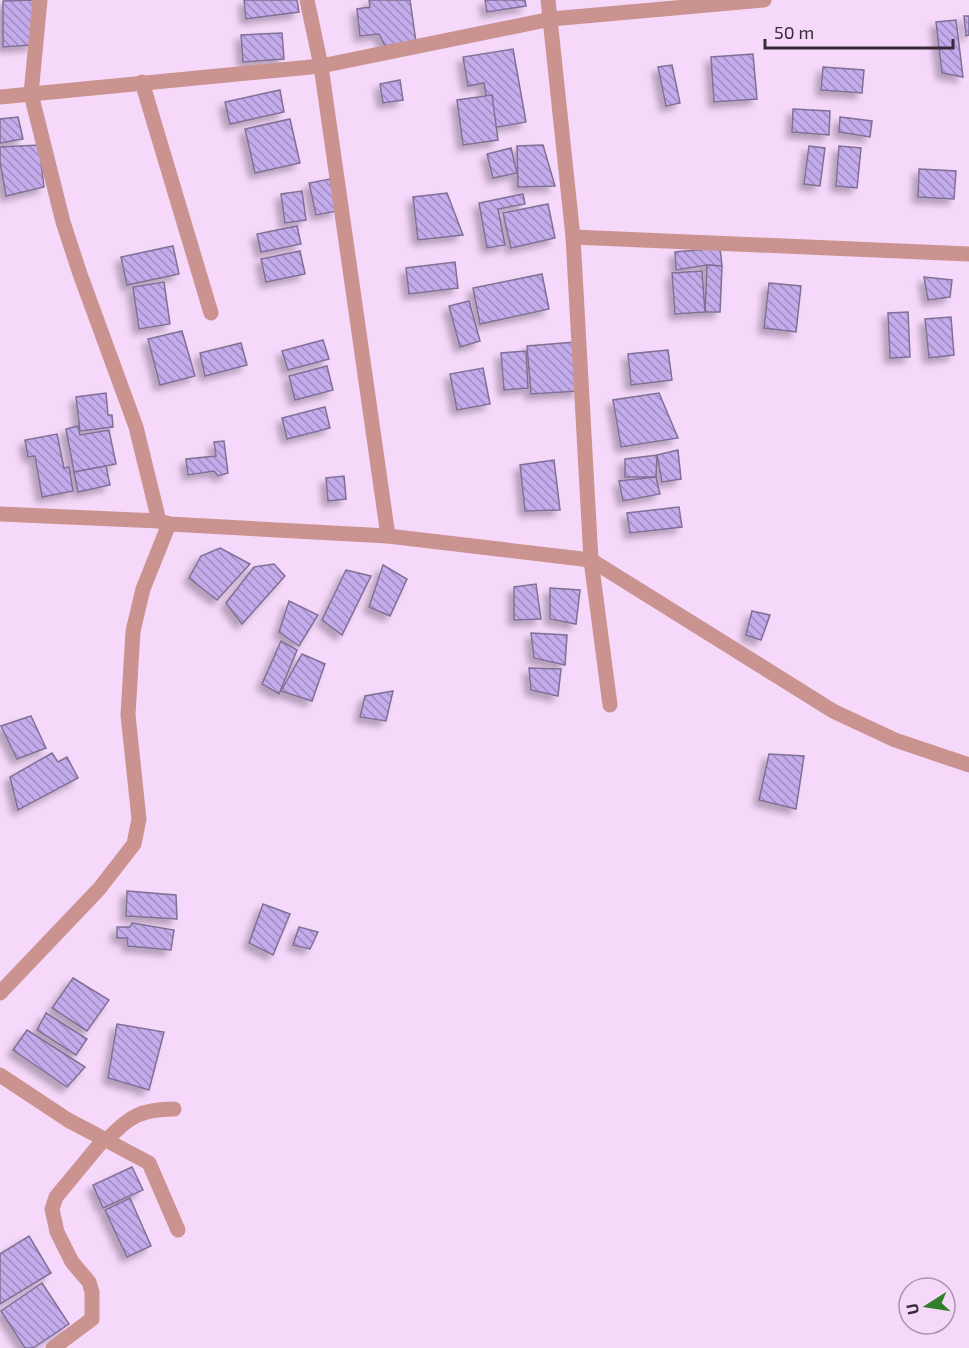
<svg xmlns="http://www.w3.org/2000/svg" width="969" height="1348" viewBox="0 0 969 1348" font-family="'Exo 2',sans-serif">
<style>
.building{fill:url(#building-back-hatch);stroke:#7f7195;stroke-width:1.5;filter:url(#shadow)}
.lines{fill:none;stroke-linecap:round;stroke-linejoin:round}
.minor{stroke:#cb9390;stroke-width:15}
</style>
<defs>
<pattern id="building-back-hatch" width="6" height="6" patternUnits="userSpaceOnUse" patternTransform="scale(1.5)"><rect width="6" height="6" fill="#c4abeb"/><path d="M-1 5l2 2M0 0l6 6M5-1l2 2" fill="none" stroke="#a08bbf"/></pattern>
<filter id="shadow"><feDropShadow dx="-5.5" dy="5.5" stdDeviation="3" flood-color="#0004"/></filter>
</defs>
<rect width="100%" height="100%" fill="#f6d8fb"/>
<g class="building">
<path d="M34,0l-2,45 -29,2v-46z"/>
<path d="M244,0h53l2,12 -53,7z"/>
<path d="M369,0h41l6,42 -31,4 -6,-12 -19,2 -3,-27 13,-2z"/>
<path d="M485,0h40l1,6 -39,6z"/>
<path d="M964,16h5v19l-3,1z"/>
<path d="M956,20l7,57 -21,-4 -6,-51z"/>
<path d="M282,33l2,26 -41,3 -2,-27z"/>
<path d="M513,49l13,73 -34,6 -8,-45 -16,3 -5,-29z"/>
<path d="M753,54l4,45 -43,3 -3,-45z"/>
<path d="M672,65l8,38 -14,3 -8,-39z"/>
<path d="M823,67l41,3 -2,23 -41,-3z"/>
<path d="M400,80l3,20 -20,3 -3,-19z"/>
<path d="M280,90l4,22 -54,12 -5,-22z"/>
<path d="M492,95l6,45 -35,5 -6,-45z"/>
<path d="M793,109l37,2 -1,24 -37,-3z"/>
<path d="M18,117l5,22 -23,4v-24z"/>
<path d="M840,117l32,4 -2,16 -31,-5z"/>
<path d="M290,119l10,44 -45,10 -10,-44z"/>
<path d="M39,145l5,42 -38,9 -6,-34v-15z"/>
<path d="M543,145l12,41 -37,1 -1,-41z"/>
<path d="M809,146l16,2 -5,38 -16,-2z"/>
<path d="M839,146l22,2 -4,40 -21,-2z"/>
<path d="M511,148l6,25 -24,5 -6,-24z"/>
<path d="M919,169l37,2 -2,28 -36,-2z"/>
<path d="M330,179l7,32 -21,4 -7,-32z"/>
<path d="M302,191l4,29 -21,3 -4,-29z"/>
<path d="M447,193l16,42 -45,5 -5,-43z"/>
<path d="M523,194l2,10 -27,5 7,36 -18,3 -8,-45z"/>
<path d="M548,204l7,34 -44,10 -8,-35z"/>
<path d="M297,226l4,18 -40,8 -4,-18z"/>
<path d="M173,246l6,28 -52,11 -6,-28z"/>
<path d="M720,248l2,18 -15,-1 -31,5 -1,-18z"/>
<path d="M300,251l5,23 -39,8 -5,-23z"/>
<path d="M455,262l3,26 -49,6 -3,-26z"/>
<path d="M707,265l15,1 -2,46h-15z"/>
<path d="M702,271l3,41 -30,2 -3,-41z"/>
<path d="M542,274l7,35 -69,15 -7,-36z"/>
<path d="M924,277l28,3 -2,17 -22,3z"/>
<path d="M164,282l6,42 -31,5 -6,-42z"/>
<path d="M769,283l32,3 -5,46 -32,-4z"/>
<path d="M469,301l11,40 -20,6 -11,-41z"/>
<path d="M908,312l2,45 -20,1 -2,-45z"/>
<path d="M951,317l3,38 -25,3 -4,-39z"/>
<path d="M182,331l13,45 -35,9 -12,-46z"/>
<path d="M323,340l6,19 -41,11 -6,-19z"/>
<path d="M575,342l4,49 -48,3 -4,-48z"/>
<path d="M241,343l6,22 -42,11 -5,-23z"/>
<path d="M668,350l4,30 -41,5 -3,-31z"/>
<path d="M526,351l2,37 -24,2 -3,-37z"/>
<path d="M327,366l6,24 -38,10 -6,-24z"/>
<path d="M483,368l7,36 -33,6 -7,-36z"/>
<path d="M106,393l2,22h4l1,12 -33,4 -4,-34z"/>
<path d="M659,393l19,45 -57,9 -8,-47z"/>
<path d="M325,407l5,21 -43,11 -5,-21z"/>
<path d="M78,426l2,9 29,-5 7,34 -42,8 -8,-43z"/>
<path d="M57,434l7,34 5,-1 4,24 -31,6 -7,-41 -7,1 -3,-17z"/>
<path d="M224,441l4,32 -10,3 -4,-5 -26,4 -2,-16 30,-3 -2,-14z"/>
<path d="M678,450l3,29 -19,3 -5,-27z"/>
<path d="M657,455l-1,22h-31v-18z"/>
<path d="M554,460l6,50 -35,1 -5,-46z"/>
<path d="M106,466l4,19 -32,7 -4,-20z"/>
<path d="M344,476l2,23 -18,2 -2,-23z"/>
<path d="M656,477l4,17 -37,7 -4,-20z"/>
<path d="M679,507l3,20 -52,6 -3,-20z"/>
<path d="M220,548l30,16 -33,36 -28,-22 12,-22z"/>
<path d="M274,564l11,12 -43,48 -16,-21 28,-36z"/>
<path d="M383,565l24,14 -17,37 -21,-9z"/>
<path d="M346,570l25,6 -29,59 -20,-15z"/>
<path d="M536,584l5,35 -27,1v-33z"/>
<path d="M550,588l30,2 -4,34 -26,-5z"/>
<path d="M289,601l29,14 -19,31 -20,-14z"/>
<path d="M752,611l18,4 -9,25 -15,-5z"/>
<path d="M531,633l36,2 -2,30 -31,-7z"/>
<path d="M281,641l16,9 -18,44 -17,-10z"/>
<path d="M302,654l23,10 -13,37 -31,-10z"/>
<path d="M529,668l32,1 -3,27 -27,-6z"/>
<path d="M393,691l-7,30 -26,-4 5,-21z"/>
<path d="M31,716l15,32 -29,11 -16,-33z"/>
<path d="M52,753l6,9 9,-5 11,21 -60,32 -8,-33z"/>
<path d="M769,754l35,2 -8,53 -37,-9z"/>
<path d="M127,891l49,4 1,24 -51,-3z"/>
<path d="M263,904l27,10 -17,41 -24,-12z"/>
<path d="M132,923l42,7 -3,20 -43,-4 -1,-8h-10v-11h13z"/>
<path d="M299,927l19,5 -8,17 -17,-4z"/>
<path d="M73,978l36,22 -22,31 -35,-23z"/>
<path d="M46,1013l41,26 -11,16 -39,-25z"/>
<path d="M117,1024l47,8 -15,58 -41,-12z"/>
<path d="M27,1030l58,37 -18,20 -54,-37z"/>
<path d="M132,1167l11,23 -40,18 -10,-23z"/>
<path d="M130,1198l21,48 -24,11 -22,-47z"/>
<path d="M29,1236l22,37 -51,31v-50z"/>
<path d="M42,1283l27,41 -36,24h-8l-24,-37z"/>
</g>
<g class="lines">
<g class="minor">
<path d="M40,0l-9,94 32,128 17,52 56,153 23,94"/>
<path d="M307,0l14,66 67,470"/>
<path d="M548,0l25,237 18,323 19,145"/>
<path d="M142,82l69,231"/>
<path d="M0,97l321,-31 230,-47 213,-19"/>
<path d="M573,237l396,17"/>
<path d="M0,514l159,7 10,3 219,12 203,24 242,151 62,29 74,25"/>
<path d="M0,993l99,-104 35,-45 5,-25 -11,-104 5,-84 10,-42 26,-65"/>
<path d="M0,1075l68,45 36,19 -48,58 -4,12 5,23 15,30 17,20 3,10v27l-39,29"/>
<path d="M104,1139l45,24 29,67"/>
<path d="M107,1140c21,-23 34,-31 67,-31"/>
</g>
</g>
<g transform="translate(927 1306) rotate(258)"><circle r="28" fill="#f6d8fb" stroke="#aa93ad" stroke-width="1.5"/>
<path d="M0-4.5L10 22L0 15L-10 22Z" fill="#307f29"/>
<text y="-9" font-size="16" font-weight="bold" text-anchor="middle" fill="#372b39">U</text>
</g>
<path d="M765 39v9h188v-9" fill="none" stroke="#372b39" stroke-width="3"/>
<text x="774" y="39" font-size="18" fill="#372b39" stroke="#f6d8fb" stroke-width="4.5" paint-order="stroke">50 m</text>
</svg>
